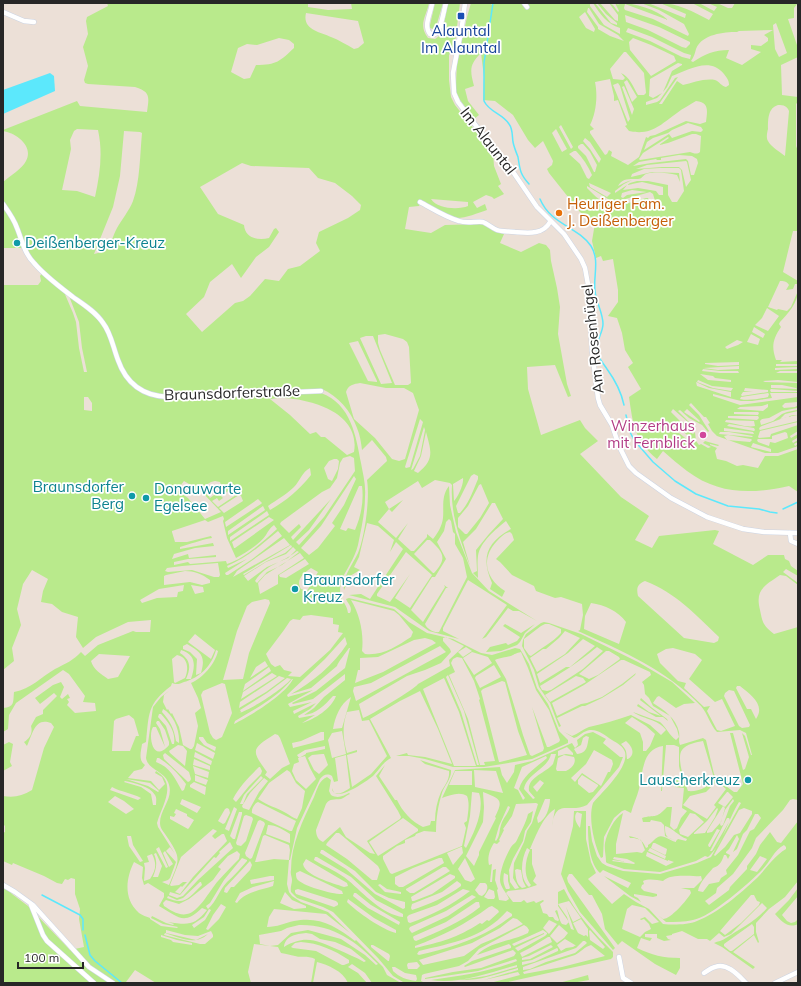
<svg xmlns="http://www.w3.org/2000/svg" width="801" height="986" viewBox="0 0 801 986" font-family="Mulish,sans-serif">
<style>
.green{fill:#b9ea8c;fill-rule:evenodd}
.water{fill:#5ce8fc}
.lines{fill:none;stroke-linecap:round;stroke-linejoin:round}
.stream{stroke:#5ce8fc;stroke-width:1.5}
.minor-casing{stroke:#ccd4e3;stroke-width:5.5}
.minor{stroke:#fff;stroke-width:4.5}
.transit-dot{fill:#1a4fb4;stroke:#fff;stroke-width:1.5}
.food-dot{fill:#e8710a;stroke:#fff;stroke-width:1.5}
.culture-dot{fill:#0f9aa8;stroke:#fff;stroke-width:1.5}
.hotel-dot{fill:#d1479c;stroke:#fff;stroke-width:1.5}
.labels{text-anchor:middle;stroke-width:3.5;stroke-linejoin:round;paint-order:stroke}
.transit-label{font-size:15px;fill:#164399;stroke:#fff}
.street-label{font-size:15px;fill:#272727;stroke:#fff}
.food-label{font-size:15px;fill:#c56008;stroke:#fff;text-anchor:start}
.culture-label{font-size:15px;fill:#0d838f;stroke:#fff;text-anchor:start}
.hotel-label{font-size:15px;fill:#b23c85;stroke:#fff;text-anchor:end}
</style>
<rect width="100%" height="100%" fill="#ece0d7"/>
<g class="green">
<path d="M107,3h201v4l20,3 24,-1 -1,-6h78c-3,14 -11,22 -1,35l7,1 7,-5 6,-31h12l-6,47 -3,2 -2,3v25l2,17 4,8 38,48 1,13 7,18 -3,2 6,8 -10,5 -2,-2 -6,-2 -13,7 4,6 8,-4 2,6c-9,3 -21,8 -30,8 -11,-1 -26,-12 -35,-17l-3,5 -10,1 -4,22 26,4 14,-8 37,-1 14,8 8,2 -4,9 21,9 18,-9 7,2 4,5 1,11 6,27 3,19 -2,27 9,50 4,12 -3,1 -13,-32 -28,2 1,22 13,46 39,-15 5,8 13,13 -18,13 41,43 28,19 -14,24 17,8 7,-12 56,-6 4,1 -6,13 40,21 15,-10h16l1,4 4,2 2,5 7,5v5l-12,-7 -3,3 15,11v2l-12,-9 -6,-1c-16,11 -25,15 -20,35 3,14 3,15 14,24l24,-7v173l-5,-1 -3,1 -7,10 -27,28 -4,10 -19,26 -16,14 -1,5 -11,8 4,4 20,-15 1,-3 17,-18v-3l9,-12 4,-9 10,-13 7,10 4,1 17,-22v60l-13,16 -16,12 -13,14v9l3,10 -1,1 -4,-8 -21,17 22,15 -2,2 -31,-22 -8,-4c4,-2 8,-2 12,-5 14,-9 30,-17 41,-30l-5,-5 -31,31 -7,3 -5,-4 -9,8 -3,-2h-9l-16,-8 -10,3v1l-6,1 2,3 3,1 -7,1 -7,-3v-4h-12v3l7,1 -2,3 -9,-3 -4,10c15,7 26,10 43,10v10l-4,7 -21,-11 -33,-23 -4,4 -13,-16 -3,-15 -10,-19h-3l-17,-21h-3l-2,4 1,4 47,66 -2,2 -33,-38 -12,-21 -7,-17 12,-48 1,-15h12v28l5,23 5,11 -8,6 24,25 12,-10 12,8 13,7 14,15c9,1 25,1 34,-3 21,-8 44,-28 60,-43 10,-10 17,-22 29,-29v-2l-2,-2c-10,5 -14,17 -22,25 -13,13 -51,47 -69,50 -9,2 -18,2 -27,2l-8,-7 5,4c8,0 24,-19 28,-26l-1,-3 -9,-2h13l8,-8 -1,-4c-11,1 -29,-3 -38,5 -6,-1 -14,-3 -20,0l1,3 -2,1 -1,3 3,3 13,3v2l-4,1 -19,-3v2l4,2 3,4 -11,-6 -26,-20 24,12 3,-5 -28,-13 -3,3c-11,-10 -12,-33 -12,-47h2l2,15 5,15 5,7 5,3 16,5 37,3 37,-11 14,-6 30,-54 -2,-1c-10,15 -17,44 -31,55l-3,-1 -9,5 -36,11 -36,-3 -17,-6 -1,-1c0,-7 -2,-13 -1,-19 2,-10 9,-25 18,-30l-7,31v10l21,-2 5,1 3,-3 -4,-10 -7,-2h-4l-1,-2c9,2 13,3 17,12l2,-1v-2c4,-2 6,-6 10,-8 5,-3 12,4 18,5v-1l-11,-5 -1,-11 -3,-3 -10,-2 -1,2h-7l-1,-4c13,-4 13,2 25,-11h5l-2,19 4,4 3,-2 4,-10 6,-7 -5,-3 2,-20 -9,-1 1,-7h6l-3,-14v-19l-5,-2h-8l-4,46h-1l2,-45c-21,3 -20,26 -24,43 -2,8 -6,16 -8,24l-6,-3 -3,1 -8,7 -10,19 -1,20 -2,1c-7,-14 -13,-40 -8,-55 9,-11 36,-35 32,-51 -2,-6 -8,-9 -13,-12 -8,-6 -18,-14 -28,-8 -4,2 -6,5 -10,6l-10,-6 8,4c6,-2 11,-7 17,-9 14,-3 28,-7 42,-12l19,10 11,10 5,-5c-8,-11 -24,-11 -33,-18l27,10c6,5 9,13 16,18l3,-3 -2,-8 -7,-13 -17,-10 -4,-8 -4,-4 -1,-9 -2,-3 9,-7 -1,-3 -26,-12h-3l-37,25 -32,18 5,13 24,-12 6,-1 15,-6 20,-13 14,-11 -1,2 -12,10 -21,13 -17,8h-3l-25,12 4,8 -2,1 -9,-24 -11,-16 -5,-17 -12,-24 1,-6 3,-6 15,-11 3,-1 5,1 32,11 57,28 34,20 23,21 -11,1 -8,4 -17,-12 -2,1 -4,6c11,7 23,15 26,29 1,5 -1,9 1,13l23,-7 3,2 8,34 5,7 15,11h3l6,-8 -13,-51h3l10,37 2,-1 4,-12 -7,-24 3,3 6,19h1l-6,-22 -6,-3 -23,2c-7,-7 -9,-18 -16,-26 -34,-36 -79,-55 -123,-75l2,-1 3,-15 -1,-11 -21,-7 -6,1 -19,-7 -2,-5 -22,-11 -12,-13 -4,-3 18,-19 -2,-6 -2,-2c-6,1 -9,5 -13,9 -17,18 -11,38 8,50l-3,6 -12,-8 2,-6c-11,-25 -6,-40 19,-54l-5,-8c-10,8 -26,21 -28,35 -1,7 0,15 0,22l-5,-5 4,-2 -1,-21 13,-16 14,-15 -8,-16h-3l-16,26 -13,13 7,24c-10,-26 -20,-53 -18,-81l-2,-2 -15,-3 -13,8 -4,-7 -33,21 4,7 14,-9 -11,12 -3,-3 -11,13 18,16 12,-15 -10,16 13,12h3l13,-14v-3l6,5c5,-6 9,-13 10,-21 1,-11 -2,-22 6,-32l1,19 6,27 16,41 17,18 48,30 -18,-10h-6l-5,-3 -22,29 -4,2 25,-34 -39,-25 -25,48v3l16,8 -30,-8 -34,-24 -46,-12 12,-1 9,5 33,-50 -7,-7 -6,10 4,-12 -16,-14 -11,-3 -8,34 -5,10 6,3 -10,6 -6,14c-2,-13 9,-26 14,-37 7,-17 12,-55 9,-73l20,-19 -1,-4 -14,-17 -10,10c-1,-8 -2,-15 -5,-22 -6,-17 -19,-32 -35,-39l-1,4c30,11 35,43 40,70 2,11 5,22 4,34 0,16 -4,33 -7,48 -3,13 -12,25 -17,36 -1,6 -2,15 2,20 3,5 4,6 5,12h2c3,-6 -2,-9 -4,-14l3,-1 45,11 15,13 18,11 26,6 28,14 11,2 23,-7 5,1 9,15 8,24 11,16 11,27 9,9v3l-36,16 -48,8h-31l-28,-8 -16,-3h-13l11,-3 1,2 17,2 27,7 -14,-35 -18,-38 -20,10 -30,18 21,39c-8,4 -12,12 -18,18 -6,5 -40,29 -41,12l2,5c6,2 11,-2 16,-5l-4,-33 -11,3 3,23 -4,1 -2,-6c-5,-3 -9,-1 -12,3l-23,49 -7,32h-1l-2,24 2,8 3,4 9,6 27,10 22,21 -24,-19 -52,-5 -5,8 -2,10c10,0 18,-4 27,-6 25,-5 42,5 61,20l1,-1 27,27 4,8 14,8h-29l-7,-10 -13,-9 -4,3 10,6 9,10h-19c-5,-12 -20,-18 -31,-21l-4,21h-2l4,-24c-8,-4 -14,-1 -20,-3 -5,-1 -8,-2 -14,-3l-3,-6 -24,-3 -6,28 3,11h-95l-21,-13 -9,12 1,1h-124v-101l9,12 16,12 42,44 14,-3 -5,-28 1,-10 -5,-15v-15l-4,-1 -3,2 -3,-1 -3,5 -5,-1 -13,-7 -31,-13 -1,2 -9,-4v-28l2,-1v-6l-2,-2v-28c11,2 19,0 29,-6l12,-42 10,-21 -3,-4c-16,-6 -18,10 -24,23l-3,-4c6,-4 9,-9 7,-16l5,-9 7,-3v-4l14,-14 -3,-3 -14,11 -5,-6 18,-13 8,-3 3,5 -4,10 2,2 6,-5 2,4 -3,1 2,3 -2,3 8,8 21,-2 -1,-8 -12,-1 2,-6 -16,-22 -6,-4 -47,33 -7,12 -1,14 -5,3v-24c12,-1 10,-6 11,-16 17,-3 27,-15 41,-23 10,-5 19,-9 26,-17l4,4 13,-11 35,-14 3,1h14l1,-12 -23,2 -32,15 -13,11 -7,-11 2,-20 -16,-5 -10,-8 -11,-2 2,-11 5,-12 -16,-9 -9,14 -6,25 4,16 -9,23 2,13 -11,9v-385h35l3,-4 -1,-5 2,-3 22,19 9,21 3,9 3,26 5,24h3l-5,-24 -3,-26 -10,-26 38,30 -64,-55 -12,-14 -21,-45 -7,-11v-19c7,-6 19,-13 23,-21 8,-15 -10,-28 -23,-30v-1l74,-29 3,5 67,6c2,-15 4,-20 -12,-25l-47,-3 -3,-1 -1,-3 4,-14 -5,-19 5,-13 -2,-13 1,-4 21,-11zM306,13l52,8 6,22 -6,5 -4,1c-7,-4 -15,-9 -23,-12 -11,-5 -29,-7 -25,-24zM279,38l10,2 5,4v4c-14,13 -17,17 -38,17l-6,13 -6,1 -13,-7 7,-24 9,-4 10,1zM77,129l21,1c5,23 2,44 -3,67l-18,-6 -15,-1 9,-41 -1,-9 4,-9zM124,131l16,1 2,1c-2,21 -2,49 -9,68 -4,10 -11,18 -16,27 -8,15 -4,22 -23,26l19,-47 7,-31zM242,163l9,3 58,2 9,10 17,5 17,13 9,9 -1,5 -12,8 -29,14 -3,11 4,8 -20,15 -12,3 -9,12 -14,-2 -15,17 -7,5 -8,2 -33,29 -16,-18 18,-17 6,-15 22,-18 9,14 15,-21 13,-10 10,-15 -3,-4 -2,1 -5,9c-11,3 -24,0 -25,-13l-26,-11 -18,-27zM431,199l37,3v4c-9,4 -31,3 -37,-7zM385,334l18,5 4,3 2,5 2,36 -3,2h-13l-15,-35 -2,-7v-8zM366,336h7l19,47 -11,1 -21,-46zM358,341l19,40v1l-9,-1 -19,-38zM360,383l26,5h18l9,5 6,17 -14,49 -6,2 -7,-2 -17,-21 -21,-19 -8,-27c2,-7 8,-8 14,-9zM84,397h4l4,6v8l-8,-1zM279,398c30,0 82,14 75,54l-7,3 -22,-18h-4l-5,-5 -6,2 -20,-19 -20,-16zM420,419l3,3 -13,45 -4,1 -1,-1zM424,427l1,3 -5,26 -7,13 -2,1zM426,432c5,19 9,27 -8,41l-4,-2 7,-15zM350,456l4,2 1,13 -31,46 -15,17 -10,11 -3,-3 13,-12 22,-31 -38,41 -2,-3 10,-10 -2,-3 -10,9 -9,-9 1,-2 41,-30 8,-4 7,-10 3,-15 3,-5zM334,459h3l2,2 -1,8 -6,12 -4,-2 -4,-11 5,-7zM310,468l1,7c-12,15 -25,26 -41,35l-2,-4c8,-6 18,-11 26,-19 6,-6 8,-15 16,-19zM474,474l4,2v3c-5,12 -9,24 -18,34h-2l-2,-7 15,-30zM354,476l2,3 -12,26 -12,18 3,3 -17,22 -9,7 -8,-7 20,-22zM463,478c1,6 -5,19 -9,23l-1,-17zM184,481l10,6 2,5h6l19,20 -16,7 -17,-21 -11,-8zM215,481l5,1 1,3 -14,9 -5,-4 -1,-2 10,-6zM223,484l2,3 -15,11 -2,-3zM481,484l8,19 -9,15 -13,16h-2l-7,-7v-9l10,-12 11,-21zM359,486h3c2,15 -1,30 -7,44l-7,-2 -2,3 -6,-2zM231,489l6,4 -1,2 -18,12 -6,-6 5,-3 2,3 4,-3 -2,-2zM239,495l2,1 2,5 -19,12 -5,-5zM258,499l4,4 -1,1 -35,23 -1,-5zM263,506l2,4 -37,25v-4zM267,511l2,4 -39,26v-4zM223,516l1,3 -1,2 4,17 9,20c10,-6 23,-13 30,-23 2,-4 4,-7 8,-10l3,4c-16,14 -30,28 -50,35l-1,-3 -36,3 -2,-2 -14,3v-3l14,-3 28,-2v-2l-27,3 -1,-4 -16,5 2,-5 21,-6 19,-2 -1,-3 -33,6v-2c11,-3 20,-7 32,-9l-1,-2 -24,6h-12l-3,-10v-1l33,-11 3,2zM269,517l5,3 -39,28h-1l-2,-6zM449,519l2,2 2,11 2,2v10l8,14 4,19 -28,55c-5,1 -12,-3 -14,-8l21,-36h2l-4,-3 1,2 -22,35 -12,-12 21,-33h3l11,-18 -9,-17 7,-11 2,-9zM278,531l4,5 -31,24 -23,15h-2l-1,-2 22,-14 -19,9 -1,-2c20,-8 35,-22 51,-35zM284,538l6,7 -57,32 4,-6zM427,540h3c13,12 18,18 4,33h-1l-19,-19zM291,545l1,2 -7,6 -18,8 -23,14 -1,-1zM293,547l3,3 -8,8 -21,9 -19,14 -4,-5 22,-14 20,-8zM297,551l2,1 -17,13 -15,7 -10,11 -2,-2c12,-18 26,-17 42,-30zM406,552l26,23 -22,33 -15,-10 15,-24 -20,28 -13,-6v-2zM300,553l4,5 -26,17v9l-18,10 -2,-11 7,-8zM305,559l4,5 -23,14 -6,-1 -1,-2zM218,563l2,12 -1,2h-5l-22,-7 -24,2 -3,-1 2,-3 15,-2zM311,568l7,4 -11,19 -6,-2c-6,-9 3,-16 10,-21zM185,571c9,0 17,3 25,9v3l-8,2 -12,-3 -26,3v-9l2,-1zM645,581c30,11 52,35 74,56l-1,4 -4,2 -30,-5 -46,-42c-2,-9 0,-12 7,-15zM184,585l-1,6 -5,1 -1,5 -20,1 -15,5 -2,-3 19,-11zM191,585l12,2 1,5 -9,2zM265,599l4,1 1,3 -21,50 -6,26 -20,1 14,-49 10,-25 5,-4zM351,600l43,11 5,4 14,17 -2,5c-14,9 -28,19 -46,17l-3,-3c2,-17 -2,-36 -11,-51zM591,603c14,2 27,8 35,19l-7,22 -35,-15 1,-13zM311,615l22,3v6l6,1 -1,7 5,1 -13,17 -30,27 -12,-1 4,-4 -8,-2 -4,-5 -5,2 -4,-3 -5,-10 18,-24 6,-9 3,-2 7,1 3,-4zM545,624h4l12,5v4c-9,10 -20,15 -30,23l-2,-1 -5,-7v-9l17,-13zM565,631l15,7 -15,16 -28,18 -7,-14 13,-9h3l13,-11zM195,634l20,16 -4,9 -23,-17zM345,637l2,7c-13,20 -35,39 -56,50l20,-6 26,-22c1,-4 9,-13 12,-18h1l-5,20 -29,23 -24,12 1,1 20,-5 32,-25v6l-21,17 -10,11 -10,7c12,-1 21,-10 29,-19h3c-5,13 -21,23 -34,27l13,-8 -16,3 -1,-2 12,-7 6,-6 -22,11 -1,-3 19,-9 -22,5 -2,-3 25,-14 -22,6 -3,1 -1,-2 38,-36zM446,637l18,9 -15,14 1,6 -32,18c-3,5 -47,31 -55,34l-4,-14 48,-28 18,-6 16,-7 10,-11 -1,-3 -7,-8v-3zM425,638l7,2 4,3 -53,29 -28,11 3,-13h2v-12l18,-1 36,-17zM583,639l12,7 -25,21h-4l-26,16 -3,-9 31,-21zM187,644c14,8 19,12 14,29l-5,2 1,-16 -7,-7 -7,-3v-3zM440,646l6,6 -90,49 -3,-10 1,-4 17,-4zM466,647l6,4 -9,6 -5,-5zM597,647l6,4 -20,18 -32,21 -4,1 -5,-1 -2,-4c20,-12 39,-24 57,-39zM673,648l22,6 7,6 -13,19 26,23 7,-3 13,27 -14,5 -4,-1 -10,-19 3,-5 -6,1 -20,-19 2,-5 -8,-2 -18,-18 -3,-9 9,-5zM181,650c16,5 14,17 10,29h-5c5,-11 5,-19 -6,-26zM216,650l2,1c-3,13 -15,27 -27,32l7,15 3,10 -6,5 3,13 -4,20 -2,3h-2l-7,-4 -4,-18 -7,-14 -1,1 -3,-5 -1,1 -4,-8 1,-7 6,-5 -9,7 -8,10 -7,51c2,12 18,13 22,24 7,16 -8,26 -8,41 0,5 3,8 5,11 17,25 15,24 4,51l-7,-3 6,-2 2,-2 6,-16 -10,-11 4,-4 5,7 -17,-27 -1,-4c5,-18 21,-39 -1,-52l-1,2 7,4 3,7 -6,6 -8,-9 -23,-3 6,-7 8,-2 3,-4c-7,-5 -4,-13 -3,-21l4,-2c3,-28 1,-38 25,-56l1,-3c4,2 8,1 12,-1 16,-4 28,-17 32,-32zM606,651h3l10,6 1,2 -22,16 -9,4 -10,-5zM472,652l16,5 4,6 -18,12 -11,-17zM521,652l7,16 8,22 13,20 11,30 -1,2 -10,5h-2l-15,-40 12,41 -1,3 -11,5 -2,-1 -7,-20 -17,-56 -11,-19c4,-2 12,-3 16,-4 4,-2 5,-3 10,-4zM99,654l31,2 -12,21 -10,2c-7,-5 -15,-10 -17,-18zM177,655c11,2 12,14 8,23l-10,5 -1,-1 -2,-23zM457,657l5,1 12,23 6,18 -1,1 16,61 -11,1 1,3h-5l-12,-46 -19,-44 6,-3 -4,-9 2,-4zM265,661l3,5 -18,12 6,-11zM494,665l7,12 -21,11 -5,-10 1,-2zM269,667l2,4 -28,20 2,-7zM272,673l5,3 -36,23 2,-7zM448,675l16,36 15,54h-2l-16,-53 -15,-35zM279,676l6,2 -19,14 -27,16 1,-6zM576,676l7,2 3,4 -36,20 -5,-7zM287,678l4,1c-7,9 -40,31 -52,34l2,-1 -1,-2 27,-17zM444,678l15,34 17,54h-22l-31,-77zM292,679h1c-8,16 -43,37 -59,45l1,-3c20,-12 43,-24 57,-42zM502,681l3,1 13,49 9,24 -27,7h-1l-18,-71 2,-2zM222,683l3,1 7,29 -10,24 -6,3 -3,-2 -3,-5 -9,-38 2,-4zM737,686h3c10,8 26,19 16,33l-5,-10h-4l-11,-21zM729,690l5,1 16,34 -1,2 -7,1 -3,-2 -15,-30 1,-3zM351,697l-9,31 -9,1c2,-12 7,-25 18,-32zM163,709c10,5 17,21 16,34l-3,-2c-2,-13 -6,-20 -14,-29zM359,710l3,11 7,-1 18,36 -16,18 -19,13 -5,-32 10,-3v-2l-10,3c-4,-14 -5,-27 0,-41zM159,714h2c8,9 15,18 13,30h-2l-6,-18 -8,-9zM129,715l5,4 5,17h-3l-6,15h-18l2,-30 2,-2zM632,717l14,9 9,8 -5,12 -4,5h-3v-9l-3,-9 -15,-10zM157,721h2l6,9 4,12v3c-17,20 -21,-11 -16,-18h3l9,20 -5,-18 -4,-6zM342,731l4,23 -14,4 -4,-18 4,-7zM321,732h3v8l-31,8 -1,-5 9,-2zM275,734l3,1 2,3 10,26 -8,4 -12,11 -5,-4 2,-3c-16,-22 -16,-23 8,-38zM199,737h4l4,6 9,4 -1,4 -11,-6 -5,-6zM626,741c6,5 10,13 2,18h-1c-1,-9 0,-8 -6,-15zM703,741l11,37c-4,9 -16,14 -26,13 -3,-9 -12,-33 -6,-41 4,-6 15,-8 21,-9zM197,743l18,10 -2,6 -18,-9zM178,745l5,1 4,5 -2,15 -15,-13 -1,-2zM325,746v3l-19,4v1l-7,4 -2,-3 8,-5zM195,752l17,9 -1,4 -17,-8zM165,753l24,19 2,7 -1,2 -2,1 -24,-23 -1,-4zM322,754h2l4,11 -9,9 -5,-4 -6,-12 4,-3zM305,756l5,12 6,11 -10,10 -10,-9 -4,-9 2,-7 5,-2 -1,-4zM157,758h2c11,7 19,15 27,26l-2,6 -2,1c-7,-13 -12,-24 -26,-29zM194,759l16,7v4l-17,-5zM193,766l16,6 -1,6 -13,-4zM259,767h1l2,4 -1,3 -12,12 -13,16 -3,-3c6,-12 16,-22 26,-32zM287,770l3,2 6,11 9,8 -3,17 -5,11c-4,-1 -7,-4 -11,-6 -10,-6 -18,-7 -28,-14l11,-16zM195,775l13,5 -2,5 -11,-4zM261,776l2,2 -16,16 -4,10h-3l4,-9zM264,778l4,3 -9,11 -10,18 -6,-2 -1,-2 8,-13zM126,779l24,4 9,8 -1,1 -10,-6zM125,781c9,2 25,5 30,14 2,3 1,6 1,10h-3l-2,-11 -10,-7 -17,-5zM717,781l9,8 -12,16 2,2 -9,12 -24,-14 7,-9 16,-4zM194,782l12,5 -1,8 -15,-8v-2zM112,787c9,5 20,6 29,11l-3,2 -28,-10zM727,792h1l5,5 -8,10 -7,-4zM115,796l9,5 10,8 -8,5 -18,-12zM182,799l19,8 -4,6 -17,-9zM733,799l1,2 -4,5 -7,19 -2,1 -1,-2 5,-14zM258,802l38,19 -4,10h-2l-38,-18c-1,-4 3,-10 6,-11zM723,806l2,2 -4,14 -9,10 -5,1v-2zM234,807l3,2 -8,22 -4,-2zM227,808l2,1 1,4 -5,10 -2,1 -5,-3 7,-12zM717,808l1,1 -3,8 -10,16 -11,1v-1l13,-12zM744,808l8,3v3l-12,19 -6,2 -9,12 -10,9 -1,-1 25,-45zM176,809l11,5v2l7,4 -5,8 -1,1 -18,-10v-3l4,1 2,-3 -2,-1zM239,812h3v2l-7,25h-2l-3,-3zM577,812l5,2 -2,14c-4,-5 -7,-11 -3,-16zM690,813l5,1 9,8 -16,15 -8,-3 -1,-4zM755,814h3l3,4 -7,11 -4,2 -12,24 -12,15 1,4 -6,4 -2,4 -10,2 -6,8 -5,-1c1,-8 10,-17 15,-23 7,-2 9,-7 11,-13h2l2,4 2,-4 -4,-2v-1l3,-3 8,-14 2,4 -6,13 4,-3 6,-15 4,-4zM246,815l6,2 1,2 -7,22 -5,5 -4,-1 -1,-2 8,-27zM727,818h2l1,2 -18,31h-2zM260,820l4,2 1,2 -13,34 -2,1 -4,-3 -1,-3 13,-32zM268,825c8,0 16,5 22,9v9l-24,-9zM665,826c8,2 13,10 22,13l-1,2 -8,-2 -2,2c-10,-4 -11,-5 -11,-15zM213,829l4,2 -5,5 3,3 7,-5h2l3,7 -34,36 -13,17 -5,-2 6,-6 1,1 5,-5h-4l-4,3 -8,1 -1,-1 11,-28zM717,829l3,1 -10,17h-1l-1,-2zM265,835l24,10 1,5 -1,10 -15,-1 -17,3h-2l8,-26zM127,836h4l2,9 10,16 -3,1 -11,-16zM230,842l3,6 -35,32 -15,16 -6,2 -8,-3 1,-3 10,3 34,-38 2,1 4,-5 -1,-1zM653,843h2l12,6 -1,5 -1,1 -14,-7zM159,847l9,20 -2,1 -10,-19zM650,848l16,8 -1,3 -17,-8zM165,851l8,13 -4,3 -6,-14zM237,851l3,3 -1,5c-7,7 -14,14 -21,22 -8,9 -19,31 -31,33 -8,2 -17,-4 -23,-8l-1,-3 3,-3 13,4 10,-5 24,-19 8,-11 -3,-2 10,-11zM647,852l21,9v-1l6,2 -8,4 -20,-10zM156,853l6,13 -4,11h-5c3,-8 5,-14 1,-23zM152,854c5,10 4,16 -2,25l-6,2 1,-13 -1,-5 5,-1 -2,-6zM760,856l7,3 -10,13 -7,-2zM614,857l13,2 8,4 -1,1 -22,-3 1,-1 13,2 -13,-3zM242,858l5,2v1c-7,8 -13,15 -20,21 -8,8 -10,19 -19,27l-2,-3 4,-3 14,-23zM250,861l2,4 -2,5 -16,17h-3l-4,6 -3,-1 1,-4zM134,862l9,5 -1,11 2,7 4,-2 16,10v4l-5,9c20,11 24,20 43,2l5,2c-13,16 -19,15 -39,12l6,2 -1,1 -7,-2 -14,-7 -1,2 12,6 15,3 -1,1 -16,-2 -11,-7v-1c-3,-1 -8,-3 -11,-5 -16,-14 -13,-35 -5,-51zM270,876h4v4l-23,4 -1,-4zM274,881l-1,5c-12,4 -28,6 -36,17l-2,-1 5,-9 13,-6zM200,882h1l1,3c-13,12 -16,21 -35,13l1,-2 9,4 6,-2zM285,892l7,8 14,6v2l-12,1 -14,-6zM751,895h3l3,6 3,1 -1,3 -18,18 -16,12 -5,-4zM221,904l5,3 -7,12 -11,11 -2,-1 7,-14zM632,905l13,3 14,14 -7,2 -7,-7 -5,2 1,1 3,-1 5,5 2,5 -6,3 -5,5 -18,-8 5,-20zM209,909l2,1 -6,10 -11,8 -2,-3 12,-8zM752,924l2,3v7l-22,17h-2l-6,-5v-2zM299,925c33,-1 57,16 79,39l-2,1 -11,-10 -24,-16 -33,-9 -17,3 -13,12 -8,1 -10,-2 -1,-9 22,-4 6,-3zM166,930l19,5 13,1 13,-5 2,4v2l-8,7h-5l-36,-9 1,-2c16,5 30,13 43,1l-12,6 -30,-7zM306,933l6,1 8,5 15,3 16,7 15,12 -2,1c-8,-5 -17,-8 -25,-12 -22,-9 -33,-16 -55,-3 1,-11 12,-13 22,-14zM161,935l16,5 15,3v2l-19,-3 -2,-2 -10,-3zM301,942c17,1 33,8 48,18v3l-5,2h-2l-26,-14 -23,-3 -2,-1 4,-4z"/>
<path d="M435,3h8l-7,24 -3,2 -3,-1v-3z"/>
<path d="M471,3h17l5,2 1,-2h96v3l14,19 16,9v-6c-13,-4 -20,-14 -27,-25h2l16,20 6,2v-2l-11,-9 -9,-11h3l15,17 3,1v-6l-9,-12 4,2 5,7 1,-1 -4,-8h2l1,2 1,-2c16,0 37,6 49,17l-43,-16 -1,4 1,2 28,9 35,17 1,-2 -5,-10 -25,-14 -18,-7h7l37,15 1,-4 -26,-11c17,0 34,9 49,17l4,-6 -21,-11h7l15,8 3,-4 -9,-4h9l11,5h4l3,-5 14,1 49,-1 -4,5v10l-6,1 10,29v9l-17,8 1,30 16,2v5l-2,2v42l2,5v80h-5l-10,41 15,9v3h-3l-2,5 -7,1 3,-5c-2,-4 -6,-4 -9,-4l-12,26 9,3 1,-1 9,2 4,-4 7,-16c0,11 -10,23 -18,31l-1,2 2,3c-8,12 -10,19 -5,33h6l-2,2 18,-1v3h-22v2h22v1l-23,1v2l23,-1v2h-18l-4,2h22v9l-20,-2 -15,1 2,1 33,1v8l-27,-2 -1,1 1,2h27v1h-28l2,5 -20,3h-11l-28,-7v2l27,9 58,-8v5l-13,1 -3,3 2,2 11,-1 3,-2v6l-13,3 -5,5 13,-4h5l-12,2 -24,9 -2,1 -1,2 1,1 38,-9v1l-38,9 -2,6 1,1 11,-1 1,-3 27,-9v6l-8,5 1,2 7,-4 -1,4 -5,3 1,2 5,-3v2l-4,2 1,2 3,-2v2l-20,7h-13l-48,-17 -5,-5 -4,-7 2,-1 -4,-6h-2l-13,-14 -2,2 10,10 10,16 -1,1 -6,-7 -13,-7 -9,-8 -2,1 13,13 -2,3 -3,1 7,6 2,-2 1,9 3,4 2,-1 7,4 3,-1 -8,-4 2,-2 14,4 -1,1 -8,-2v1l7,3 -2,3 2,8 9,2 11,5 6,-1 15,3 7,-12h13l20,-7v43l-9,-6c-37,8 -70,9 -102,-15 -8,-6 -16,-13 -24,-20l-6,8c-23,-19 -24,-35 -28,-62l12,-8 -13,-22 5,-4 -8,-13 -3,-17 -5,-15 -9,-2 10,-14v-12l-5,-31 -10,2 -2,-5 -5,2 -4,-17 3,-18 -15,-11 -31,-39 -2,-4 5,-4 1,-4 -10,-20 -8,7 -7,-8 -15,-25 -18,-14 -12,-1 1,-23 -3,-24c-12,12 -11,17 -7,33l-9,3 3,12 11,14 -5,4 -14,-19 -4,-8v-9l1,-19 10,-47zM588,8h1l10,16 19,11 6,6 -14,-5 -12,-7v-2l-11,-15zM585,12l10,17 -1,3 -8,-4 -7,-11zM625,15l34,12 31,15v2l-4,4 -4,-1 -34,-17 -22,-8zM776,23l11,30 -8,4 -4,-8 -2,-24zM628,28l24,9 32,16 7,2 -1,4 -8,-2 -32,-16 -24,-9zM773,30l-9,5 4,3v3l-7,5 -10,-1v4l10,3 -19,13 -16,-7 3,-8c-15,0 -24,4 -36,12l-2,-1c3,-4 4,-8 5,-12 6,-15 28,-17 41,-17l2,-1zM633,38l18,7 23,11 2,5 -25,15 -21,-26 -1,-8zM624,52h2l18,21 2,20 -2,2h-6c-5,-8 -8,-18 -17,-22l4,5 -2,2 -10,-1 -3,-10zM678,63l4,1v1l-10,6 -9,21 4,-5 5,-11c16,-6 38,-20 52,-2 3,4 5,6 5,11l-3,2c-5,-1 -6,-5 -11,-7 -10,-2 -23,3 -32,5l-6,-4 -15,23h-3l19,-27 -3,1 -15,22 -3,2 -11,3v-3l11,-4 5,-5 -9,5 -4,-2 1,-17zM610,79l4,17v5l4,-1 9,25 -2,1 4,5c23,5 32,-7 48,-18 6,-5 13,-8 19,-12 14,1 11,11 10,21l-6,2 -14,-3 -31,14 -5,1 -2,2 -2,-1 -7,20 -11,8 -17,-9 1,-4 -3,-2 -2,4 -2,1 -15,-22v-2l4,-2 -4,-4c6,-12 8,-29 5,-43zM627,80l10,17 -5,5 -8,-20zM618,83l2,3 10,33 -2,3 -15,-37zM624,86l10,23 -2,6 -10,-28zM778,105c6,0 9,1 11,6l-4,45c-5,-4 -14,-9 -17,-15 -2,-3 -1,-8 0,-12 0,-10 0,-21 10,-24zM688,123l13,4 2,3 -2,2 -9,-1 -20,7 -3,-4 -25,16 3,-8 6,-4 15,-5 4,-3zM561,125l12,22 -2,2 -12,-22zM556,129l11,20 -5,3 -10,-19zM692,134h4l5,2 -1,16c-3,3 -7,1 -10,0l-50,8 -1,-1 4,-6 25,-16 1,1 -10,7 9,-2zM585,138l5,4 11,17 -2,4 -9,-14 -7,-8zM581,144h2l7,8 7,13 -2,7h-1l-8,-16 -8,-8v-2zM574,151h2c7,7 12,15 16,24l-3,4 -2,-1 -7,-14 -11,-10zM679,155l13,1 5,3 1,4 -4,12h-3l-3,-14 -2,-2 -35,4 -18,3 6,-4 17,-3 1,1h4v-2zM686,161l1,1 4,18 -5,7 -4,-17 -3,-3h-17l-26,2 11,-4zM660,168h19l2,2 3,21 -7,11h-5l-4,-7v-10l-20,-4h-11l-7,2 -15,10v-2l9,-7 8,-4 -6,2 -8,4c4,-8 12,-7 20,-7 4,0 4,-3 8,-5 9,-3 21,-1 31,1l3,7 -1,-9 -27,-1 -21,5 1,-3 12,-5zM642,182l21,5v8h-4l-3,-4 -18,-3 -15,2 4,-5zM589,183l22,10 -4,4 -17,-10zM587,186l21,13 -1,3c-8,-1 -14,-8 -20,-14zM632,190l15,2 -20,3 -4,3 -2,-1 1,-4zM650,192l3,2 3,10 -4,2 -4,-8h-2l-28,8v-1l4,-5zM767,308l12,8 -11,15 -13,-6 7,-7zM754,327l11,7 -2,4 -11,-6zM751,334l9,5 -2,6 -11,-3zM737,340l6,2 -5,3 -11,4 -2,-2zM739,362v3l-21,1 -13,-2v-1zM739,366v3l-21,1 -15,-2zM703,369l17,2h18l1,2h-19l-18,-2zM700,374l13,2 2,2 16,2v2l-23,-2zM698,380l14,6 21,2 -2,3 -18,-3 -16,-6zM696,382l13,6 22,4v5l-34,-11zM771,385h11l14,3 1,1 -26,-1zM745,388l23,2v2l-26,4 -1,-1 2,-3h10l-9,-1zM768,393l1,1 -1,3c-9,2 -20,4 -28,2l1,-2zM768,404v3l-5,4 -26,-2 3,-2 22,-1zM797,408v2l-10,2 -5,2 -9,7 -12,4 -1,-4 2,-2 7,-1 13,-7zM673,409l16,14 -8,-1 -10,-10zM687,409l13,12 -1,1 -15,-10zM734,412h24l1,1 -1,2 -24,-1zM728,416h30l1,2 -2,2 -29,-2zM726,420l28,1 1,5c-8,2 -21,-3 -30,-4zM729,424l25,4 1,2 -1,1 -27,-5zM676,426l15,12 -2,3 -15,-12 -1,-2zM724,428l29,4 1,2 -30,-3zM720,432h9l24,4 -1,1 -33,-3zM785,432l2,1 1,5 -13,5 -5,-1 -1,4 -11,-4 -1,-2 1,-1h14v-3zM728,435l23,4 1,1 -2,2 -23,-2 -3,-4zM753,443l18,6v3l-20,-5z"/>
<path d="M3,207l13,20 6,21h-19z"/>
<path d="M505,624l16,9 14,-9 -10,9 -5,9 -3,3 -16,6 -15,1 4,-5 16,-4 2,2 9,-4 3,-4 -17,-11z"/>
<path d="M641,698l10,9 16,12 1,2 -5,-4h-7l-19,-11 1,-2 11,8 12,4 -21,-16z"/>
<path d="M593,732l13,7 -3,4 17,14h3l-4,10 -32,38c-18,9 -31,-8 -35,21l3,-17c-12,7 -19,27 -25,40h2v15l4,12 -3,5 4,4 -12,4 -17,2 -2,2 7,9h8l3,-2 3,3 7,-2 2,2 7,-3 1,1 -4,3 3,9 4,1 2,3h4l2,3 3,1 1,-1 -4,-9 2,-1c2,5 2,10 5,14l4,1 3,-3 -11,-16v-14l6,-3c12,25 30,44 49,63v5l-2,2 -107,24h-14l30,-8 -2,-3 -34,8 34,-10v-2c-19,5 -37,13 -58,12l26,-4 31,-9v-2c-25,7 -60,20 -86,15 29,-4 58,-8 86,-19l-1,-2 -38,12 -53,8v-1l28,-6 28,-4 33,-12 2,-3 -3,-3 -48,17 -1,-1 8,-5 39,-13v-2l-2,-2 -32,11c12,-13 36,-14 51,-22l1,-3 -2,-3 -3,-2 -45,24 -11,12 -9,5 -35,8 -2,1 -1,6 2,1 16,1h-34l-2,-1 -10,-6 -15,-18 -45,-46 -10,-5 -26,-9 -6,-6c-1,-5 1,-8 1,-12 0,-3 -2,-6 -1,-10 0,-26 12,-50 23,-73 3,-7 5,-17 13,-20l4,3 -2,11 2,4c7,4 12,1 18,-2l1,1c-3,1 -6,4 -9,5 -7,1 -11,-1 -15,5l-10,26c0,5 2,10 7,12l17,-15 6,10 24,16 5,1 -8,-13 33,-22 1,-2 -3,-6 -22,-35 9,-11 -6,11 16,24h2c5,11 15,22 26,27l7,-2 1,-4h4c0,-10 2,-20 6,-29 4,-7 9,-13 8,-21l-24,-7 -5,-4 31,10c1,8 -7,16 -9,23 -4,13 -6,25 -6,39l-12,-1 -8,3 -1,2 -10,4v3l-8,3 -14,10v3l7,14 2,1 70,-28 4,-18 -2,-5 3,-2c1,-9 3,-17 0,-25 -7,-5 -17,-1 -25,2l13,-28 45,-3 2,8 5,8 7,-11 1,-7 17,-4 40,-18 3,5 3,-3 -1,-5 8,-6zM586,736l3,1c-2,8 -1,16 -12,17l-3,-5 7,-4 2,-7zM567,747l6,6v2l-7,-1 -8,2v-5zM594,750l18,10 1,4 -3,8h-2l-7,14 -19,-13 -7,9 -4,-4 15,-14zM551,754h5c-1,3 -2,7 -3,10 -7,9 -26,13 -24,27l6,7 -2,1 -9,-10c3,-16 24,-20 27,-35zM564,755l10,2c3,6 -3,12 -8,14h-9l-1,-2 2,-11zM546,756l1,2c-10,9 -24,17 -28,31l6,9 -2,2 -5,-10 -4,-2 8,-21zM474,770l22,1 7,22 -28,-6zM455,771h17v14h-23zM582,775l16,10v1l-5,6 -4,1 -11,-9v-4zM540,780l4,3 -7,9 -4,-5zM472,792l7,1c6,17 -5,40 -13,55l-2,-2 6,-30zM483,792c17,7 21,7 12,25l1,1 -17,34v3l-5,11 -8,-10 17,-34 1,-15zM545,799h5c0,8 -4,21 -12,24l-1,-5zM536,803l2,1 -6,19 -5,8 -3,11 -10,21 -1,15 6,10 -4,1 -5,-7 -1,-12 4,-11 10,-18 2,-10 6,-9 2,-11 -5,3c-2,9 -7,17 -11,26 -1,3 -4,4 -6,7 -5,9 -11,22 -11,33 0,7 7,13 9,19l-3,2 -7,-1 -2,-10 1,-1 -3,-9 1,-11 -3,1 -1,12h-2l2,-18 -3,1c-2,-8 1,-16 5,-22l3,1 3,-3 -1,-1 5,-10 -1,-1 9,-13 4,-12zM508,806l2,1c-2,7 -7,11 -9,18 -2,6 -1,11 -5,16l-1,-1 4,-14zM403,818l15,11v2l-40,25 -9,-14zM336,833h3l39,33 2,4 -3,10h-5l-25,-21 -21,-14 1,-2zM461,847h1l1,6 -10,12 -6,-12zM527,848l3,2c-5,10 -7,26 1,35l-2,2c-10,-9 -8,-28 -2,-39zM321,850h2l32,21 21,21 13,6 16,4v6l-2,1 -28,-15 -29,-25 -26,-16zM315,857h2l34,20 25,23 27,14v3c-20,-2 -40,-24 -54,-36 -10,-9 -24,-14 -35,-21zM439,858h3l2,5 -41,24h-4l-4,-3v-7l18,-9zM465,858l10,21 -4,3 -6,-2 -7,-11zM306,859l41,24 1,3 -4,1c-11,-4 -39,-11 -41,-23zM443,867h3l4,4 -36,22h-4l-4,-3v-1zM517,869l4,1 2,11 3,6 -4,1c-6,-4 -6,-11 -7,-18zM300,871l42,20 1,3c-8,1 -41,-8 -46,-15 -1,-2 -1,-4 -1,-6zM504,873l4,2v6l2,7 -1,1h-3c-3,-6 -3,-10 -2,-16zM450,874l5,2v2l-23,16 -18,7h-2l-1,-4zM457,881l4,3v2c-15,11 -31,18 -49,24l-1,-2 1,-4 30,-12zM480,883h5c5,3 1,11 -3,13l-3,-1 -4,-5zM380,884l7,5 14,3v2l-16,-2 -7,-7zM298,889l38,12 2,2v2l-4,2 -38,-13 -1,-2v-2zM463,889l7,2c-18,14 -38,24 -60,32l-2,-1 -1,-5 2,-2 28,-10zM489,889l5,2 1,6 -1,2h-6l-4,-2zM354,893h2l15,12 29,17 -1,3 -31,-17 -15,-12zM472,895l4,2 -28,19 -36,17 -1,-1 -2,-3 1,-2 36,-16zM348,899l26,19 22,12v3c-13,-3 -39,-21 -49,-31zM569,901l12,17 -8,4 -7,-15 8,23 -3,-1 -4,-12 -9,-13zM476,902h3l1,5c-19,15 -42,25 -64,34l-2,-1 -1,-3 1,-1 32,-14zM492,906l6,4 1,2 -10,9 -2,-1 -5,4 -2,-1c-23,15 -39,19 -65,25v-2c27,-10 51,-22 74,-39zM507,911l5,3v2c-6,4 -12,9 -18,12 -24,14 -49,21 -75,27l-2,-1 2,-3c33,-8 64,-13 88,-40zM513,918l4,1 6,5 -30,15 -12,5 -17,12 -41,9 -4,-5 53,-17 28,-15zM581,919l7,10v8l-2,-2 -2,1 -6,-3 -5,-10zM549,920l8,4 -8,10 -6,-6zM559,925l9,8 -4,5 -7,5 -7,-7zM543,930l4,3v1l-2,2 -27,15 -3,-3 29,-14v-1l-30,13 -2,-2zM590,930l15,17 -2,2 -13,-9 -1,-9zM548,937h2l2,5 -30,15 -2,-4 10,-5zM565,939l10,6h1l-3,2 -7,1 -5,3 -4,-6zM583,941h2l2,2 -12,10 -29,9 -16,7 -7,1v-3l53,-19zM371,945h2l16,9 1,2 -1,5h-1l-17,-14zM551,945l2,2 -23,12 -8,1v-2l7,-2zM591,945l14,11 -43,11 -38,7 -1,-2 52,-17c6,-3 9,-8 16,-10zM557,948l1,1v2l-24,11 -12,3v-3l10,-2zM408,963l9,-1 3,4 -3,3h-9l-1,-4zM392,967h3l10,6 11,2 1,4 -1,2c-9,-1 -17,-4 -23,-10z"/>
<path d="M9,742l4,2 -3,18 2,4 -9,5v-26z"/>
<path d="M798,888v8l-16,19 5,6 4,2 4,-1 3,-3v5c-10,5 -17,-3 -23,-10l14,-14z"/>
<path d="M588,975l1,5 -17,3h-13z"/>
</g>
<path class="water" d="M50,73l4,3 1,15 -52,23v-24z"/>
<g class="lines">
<g class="stream">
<path d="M493,3l-9,60v38c5,11 19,13 25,23 4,5 3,12 4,18 1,5 3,10 5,15 2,13 2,17 11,27"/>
<path d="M540,199c11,26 37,27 51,47 9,14 2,31 4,45 1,11 8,22 8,33 0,9 -8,18 -6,27 1,7 6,12 10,18 8,11 14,22 17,36"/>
<path d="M626,415l4,17 4,8 19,22 22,19 21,13 32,12 31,3 11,3 7,1"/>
<path d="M783,509l15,-7"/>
<path d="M42,895l38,20 3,4v11"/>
<path d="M85,935l5,20 5,6 27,22"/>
</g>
<defs>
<g id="minor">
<path d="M432,3c-1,10 -9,22 -2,31 3,0 4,1 7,-1 4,-4 7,-24 9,-30"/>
<path d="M465,3l-3,23 -9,47 1,20 4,9 35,46 16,18 28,41 27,27 17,25 4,9 4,22 3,61 6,47 2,7 12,20 7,21 10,20 7,7 35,25 36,19 36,12 21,3 34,1"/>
<path d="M524,3l3,4"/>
<path d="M3,12l21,9 10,1"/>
<path d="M420,202c13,7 25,15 39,19 8,3 16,0 24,1 5,2 9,6 14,8 5,2 12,1 18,2 13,1 28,3 35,-10"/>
<path d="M3,204c5,7 11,15 14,24 5,12 7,25 17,35 11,13 26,24 39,34 10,7 23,15 30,26 8,10 10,24 15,37 8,23 25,36 50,37l153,-6"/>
<path d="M790,533l1,8 7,3"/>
<path d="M3,885l12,7 18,13 56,62 24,16"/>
<path d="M31,905l12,30 4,6 47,42"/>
<path d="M619,957l4,21 8,5"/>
<path d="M704,973c3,-2 7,-5 11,-6 12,-5 24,9 31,16"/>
<path d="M775,983l23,-11"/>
</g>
</defs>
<use href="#minor" class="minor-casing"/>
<use href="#minor" class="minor"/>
</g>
<rect class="transit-dot" x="457" y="12" width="8" height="8" rx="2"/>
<circle class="food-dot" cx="559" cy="213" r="4"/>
<g class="culture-dot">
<circle cx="17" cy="243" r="4"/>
<circle cx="132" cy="496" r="4"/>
<circle cx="146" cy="498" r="4"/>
<circle cx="295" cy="589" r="4"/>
<circle cx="748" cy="780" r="4"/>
</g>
<circle class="hotel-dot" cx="703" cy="435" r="4"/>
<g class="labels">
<g class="transit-label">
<text x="461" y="36">Alauntal<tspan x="461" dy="17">Im Alauntal</tspan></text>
</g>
<g class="street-label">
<text transform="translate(488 141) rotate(52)" y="5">Im Alauntal</text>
<text transform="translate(593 339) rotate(-96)" y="5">Am Rosenhügel</text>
<text transform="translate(232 393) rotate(-2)" y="5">Braunsdorferstraße</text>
</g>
<g class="food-label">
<text x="567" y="209">Heuriger Fam.<tspan x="567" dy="17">J. Deißenberger</tspan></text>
</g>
<g class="culture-label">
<text x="25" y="248">Deißenberger-Kreuz</text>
<text x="124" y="492" text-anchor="end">Braunsdorfer<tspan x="124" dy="17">Berg</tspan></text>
<text x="154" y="494">Donauwarte<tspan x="154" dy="17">Egelsee</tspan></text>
<text x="303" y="585">Braunsdorfer<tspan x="303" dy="17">Kreuz</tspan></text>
<text x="740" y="785" text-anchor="end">Lauscherkreuz</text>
</g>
<g class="hotel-label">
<text x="695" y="431">Winzerhaus<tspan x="695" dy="17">mit Fernblick</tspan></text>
</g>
</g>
<rect width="801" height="986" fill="none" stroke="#272727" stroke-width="8"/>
<path d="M18 962v6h65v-6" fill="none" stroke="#272727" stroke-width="2"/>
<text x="24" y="962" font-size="12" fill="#272727" stroke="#ffffff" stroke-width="3" paint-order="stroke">100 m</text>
</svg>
